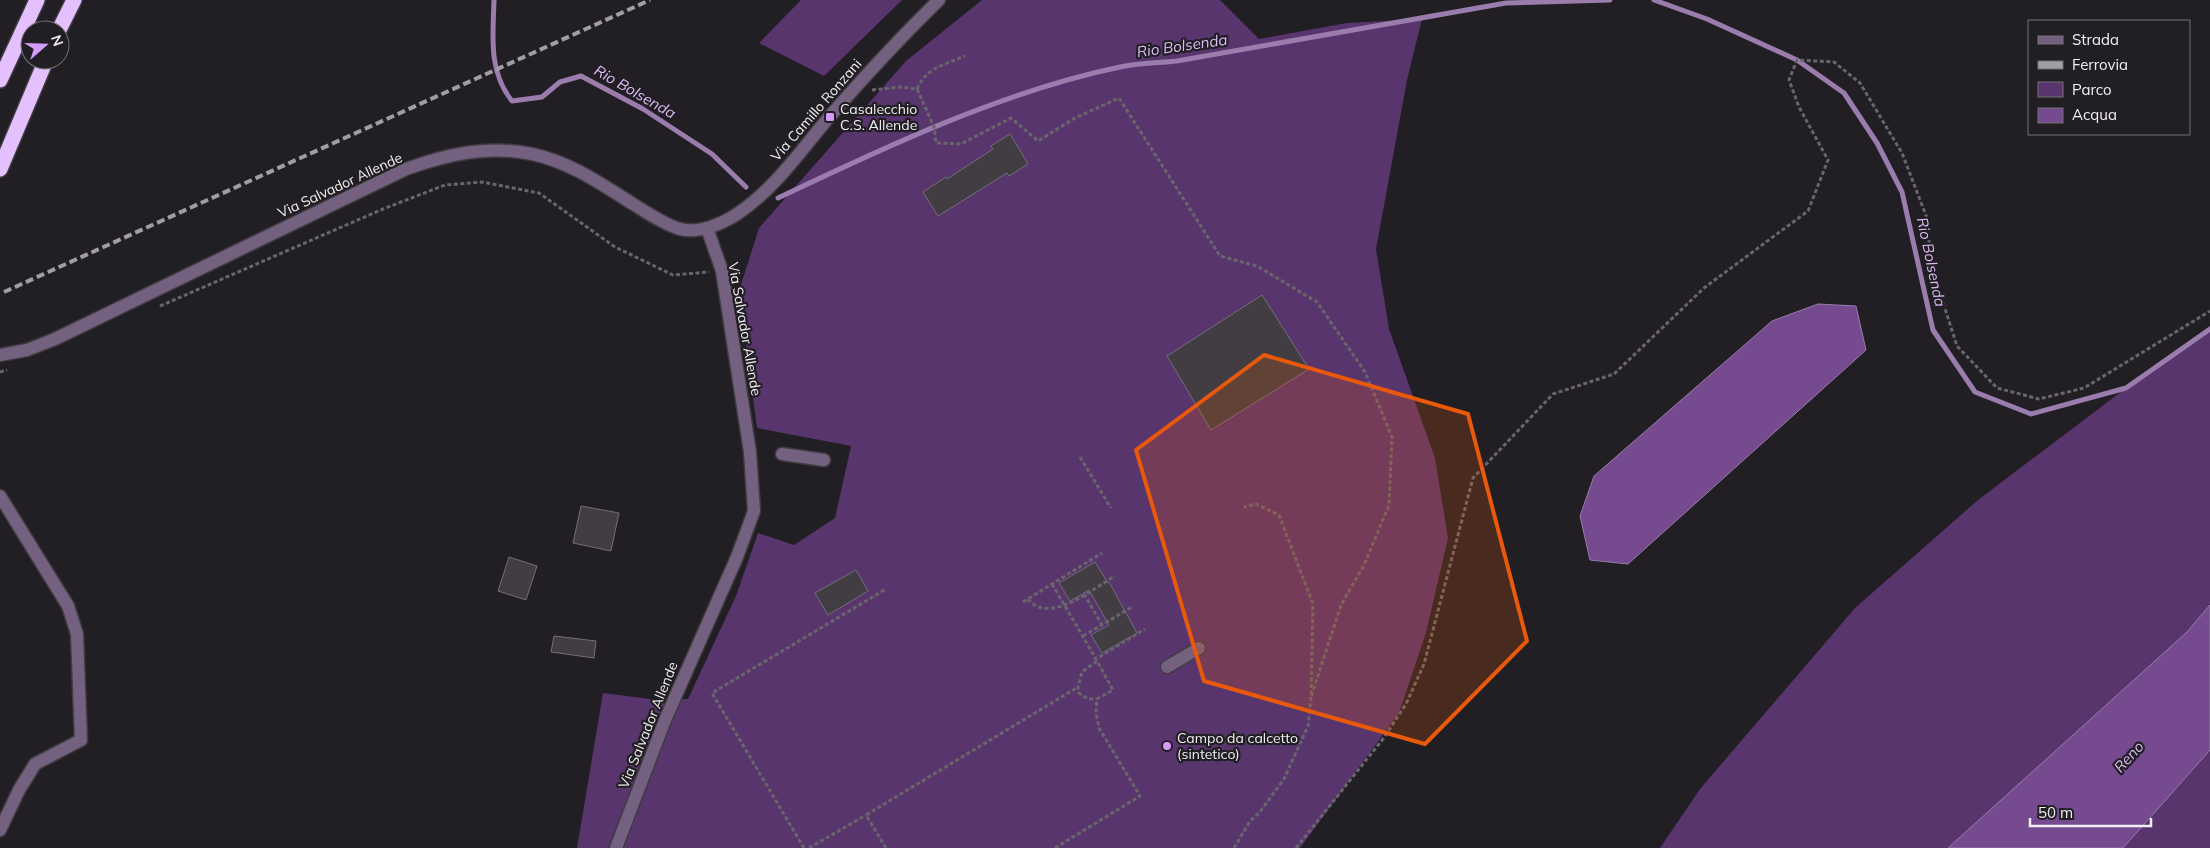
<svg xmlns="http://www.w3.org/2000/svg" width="2210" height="848" viewBox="0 0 2210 848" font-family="Mulish,sans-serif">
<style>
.green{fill:#59356e}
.water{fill:#754a8f;stroke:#9a7cad}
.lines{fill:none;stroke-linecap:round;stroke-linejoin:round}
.stream{stroke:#9a7cad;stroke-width:5}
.building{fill:#413d43;stroke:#736f76}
.minor-casing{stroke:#3e3b41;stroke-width:15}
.highway-casing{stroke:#3e3b41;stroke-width:18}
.path{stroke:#69666b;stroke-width:3;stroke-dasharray:4 2.5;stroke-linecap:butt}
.minor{stroke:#73617f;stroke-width:12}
.highway{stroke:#e5c0fe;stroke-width:15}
.rail{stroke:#a19ea3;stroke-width:4;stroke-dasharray:8 4;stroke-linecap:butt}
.marked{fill:#e8590c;fill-opacity:0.2;stroke:#e8590c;stroke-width:4;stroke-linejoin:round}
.poi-dot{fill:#d59bfa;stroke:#211e24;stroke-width:2}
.labels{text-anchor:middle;stroke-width:4.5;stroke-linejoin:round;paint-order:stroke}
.poi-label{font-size:14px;fill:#f1eff2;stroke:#211e24;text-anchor:start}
.street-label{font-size:14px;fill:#f1eff2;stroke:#211e24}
.water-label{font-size:15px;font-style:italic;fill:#debbf5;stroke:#211e24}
</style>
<rect width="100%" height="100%" fill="#211e24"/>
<g class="green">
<path d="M801,0h101l-78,76 -65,-33z"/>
<path d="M982,0h238l39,39 88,-16 75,-4 -15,61 -31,169 13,80 46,129 13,80 -22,95 -27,80 -99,135h-723l26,-155 47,6h38l48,-103 22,-63 36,12 41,-27 16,-72 -94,-18 -18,-137 20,-63 147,-167z"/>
<path d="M2210,329v519h-550l40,-59 155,-181 123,-108 148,-112z"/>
</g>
<g class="water">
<path d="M1818,304l38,2 10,44 -238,214 -38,-4 -10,-44 14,-40 178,-155z"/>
<path d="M2210,605v145l-87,98h-175l239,-216z"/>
</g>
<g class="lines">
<g class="stream">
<path d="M494,0c-1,36 -6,71 18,101l30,-4 18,-15 21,-6 62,33 69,45 34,33"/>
<path d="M1654,0l53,19 90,41 47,33 33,50 25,49 31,138 42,62 56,22 95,-26 84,-59"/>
<path d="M778,198c107,-51 226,-107 342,-131 18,-4 38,-4 57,-6l329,-58 104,-3"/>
</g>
</g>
<g class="building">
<path d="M1010,134l18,30 -19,12 -2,-3 -69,43 -15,-24 23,-15 1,2 46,-30 -2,-3z"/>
<path d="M1262,295l47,74 -98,61 -44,-74z"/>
<path d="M581,506l38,7 -8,38 -38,-8z"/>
<path d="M509,557l28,9 -11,34 -28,-9z"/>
<path d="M1095,562l13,21 1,-1 28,51 -35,20 -11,-18 18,-10 -20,-35 -19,11 -11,-18z"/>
<path d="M856,570l12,21 -40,24 -13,-22z"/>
<path d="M554,636l42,5 -2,17 -43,-6z"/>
</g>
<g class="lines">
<defs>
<g id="minor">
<path d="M0,355l27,-5 28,-11 351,-170c42,-15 82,-24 126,-15 38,8 69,30 101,50 15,9 30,20 47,25 18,5 42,-5 57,-15 37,-24 65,-65 93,-98 35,-40 71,-79 109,-116"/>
<path d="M782,454l42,6"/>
<path d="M0,496l68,110 9,28 4,106 -46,24 -16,26 -19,40"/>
<path d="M1167,667l32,-19"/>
<path d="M616,848l49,-128 72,-163 17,-46 -4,-59 -28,-181 -15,-43"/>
</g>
<g id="highway">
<path d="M59,30l15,-30"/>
<path d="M0,80l37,-80"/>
<path d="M0,169l46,-109"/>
</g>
</defs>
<use href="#minor" class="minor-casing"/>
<use href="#highway" class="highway-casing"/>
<g class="path">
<path d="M917,89c10,-22 27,-24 48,-33"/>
<path d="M872,90l29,-3 16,2 17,38 2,16 25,1 50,-26 27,23 37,-23 44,-20 101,158 37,10 60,36 48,70 27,65 -3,68 -25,60 -23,40 -30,92"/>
<path d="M160,306l223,-97 62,-24 37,-3 57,11 76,54 58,28 36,-3"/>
<path d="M0,372l7,-2"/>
<path d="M1080,457l31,51"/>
<path d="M1052,584l44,75 49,-30"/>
<path d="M1084,594l18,31"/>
<path d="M1028,599c21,27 66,-11 87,-23"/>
<path d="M1023,602l79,-49"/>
<path d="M1083,636l49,-29"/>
<path d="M804,848l-92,-155 174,-104"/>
<path d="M809,848l57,-33"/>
<path d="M886,848l-20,-33 212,-128"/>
<path d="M1055,848l85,-52 -41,-68 -3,-16 1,-13 16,-9 -16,-29 -15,11 -4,15 1,6 9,6h9"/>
<path d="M1234,848l16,-27 9,-8 25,-34 24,-53 3,-29 2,-93 -34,-89 -23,-11 -12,3"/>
<path d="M1296,848l87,-109 23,-35 18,-40 49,-186 80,-84 61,-20 90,-86 104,-77 20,-51 -29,-53 -10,-27 8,-20 37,2 26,21 42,70 25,65 4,47 26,81 40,42 42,11 45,-11 126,-77"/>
</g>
<use href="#minor" class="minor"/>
<use href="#highway" class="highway"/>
<path class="rail" d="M4,292l646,-292"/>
</g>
<path class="marked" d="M1264,355l204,59 59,227 -102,103 -221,-63 -68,-231z"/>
<g class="poi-dot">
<rect x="825" y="112" width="10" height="10" rx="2.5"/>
<circle cx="1167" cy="746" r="5"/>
</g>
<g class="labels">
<g class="poi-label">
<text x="840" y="114">Casalecchio<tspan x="840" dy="16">C.S. Allende</tspan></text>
<text x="1177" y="743">Campo da calcetto<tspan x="1177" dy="16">(sintetico)</tspan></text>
</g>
<g class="street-label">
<text transform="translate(816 110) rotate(-49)" y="5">Via Camillo Ronzani</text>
<text transform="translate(340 185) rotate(-25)" y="5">Via Salvador Allende</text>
<text transform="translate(745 329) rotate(80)" y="5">Via Salvador Allende</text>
<text transform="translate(648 725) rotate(-68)" y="5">Via Salvador Allende</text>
</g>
<g class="water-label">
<text transform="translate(1182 46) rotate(-8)" y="5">Rio Bolsenda</text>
<text transform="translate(635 92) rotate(30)" y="5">Rio Bolsenda</text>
<text transform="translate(1931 262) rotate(78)" y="5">Rio Bolsenda</text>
<text transform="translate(2129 757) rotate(-48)" y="5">Reno</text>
</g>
</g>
<rect x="2028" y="20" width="162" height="115" fill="#211e24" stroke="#747276"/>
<rect x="2038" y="36" width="25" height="8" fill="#73617f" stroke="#747276"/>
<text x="2072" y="45" font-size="15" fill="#f1eff2">Strada</text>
<rect x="2038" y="61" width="25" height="8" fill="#a19ea3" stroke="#747276"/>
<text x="2072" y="70" font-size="15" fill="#f1eff2">Ferrovia</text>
<rect x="2038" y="82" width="25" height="15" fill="#59356e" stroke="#747276"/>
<text x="2072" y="95" font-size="15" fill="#f1eff2">Parco</text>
<rect x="2038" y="108" width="25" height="15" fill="#754a8f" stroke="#747276"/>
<text x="2072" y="120" font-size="15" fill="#f1eff2">Acqua</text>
<g transform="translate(45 45) rotate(70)"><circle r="24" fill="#211e24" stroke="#747276"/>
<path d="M0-4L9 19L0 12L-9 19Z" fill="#d59bfa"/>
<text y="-8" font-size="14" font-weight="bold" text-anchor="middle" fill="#f1eff2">N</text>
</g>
<path d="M2030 818v8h121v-8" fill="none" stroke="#f1eff2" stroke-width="2.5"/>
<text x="2038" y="818" font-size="15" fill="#f1eff2" stroke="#211e24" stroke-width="4" paint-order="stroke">50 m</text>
</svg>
